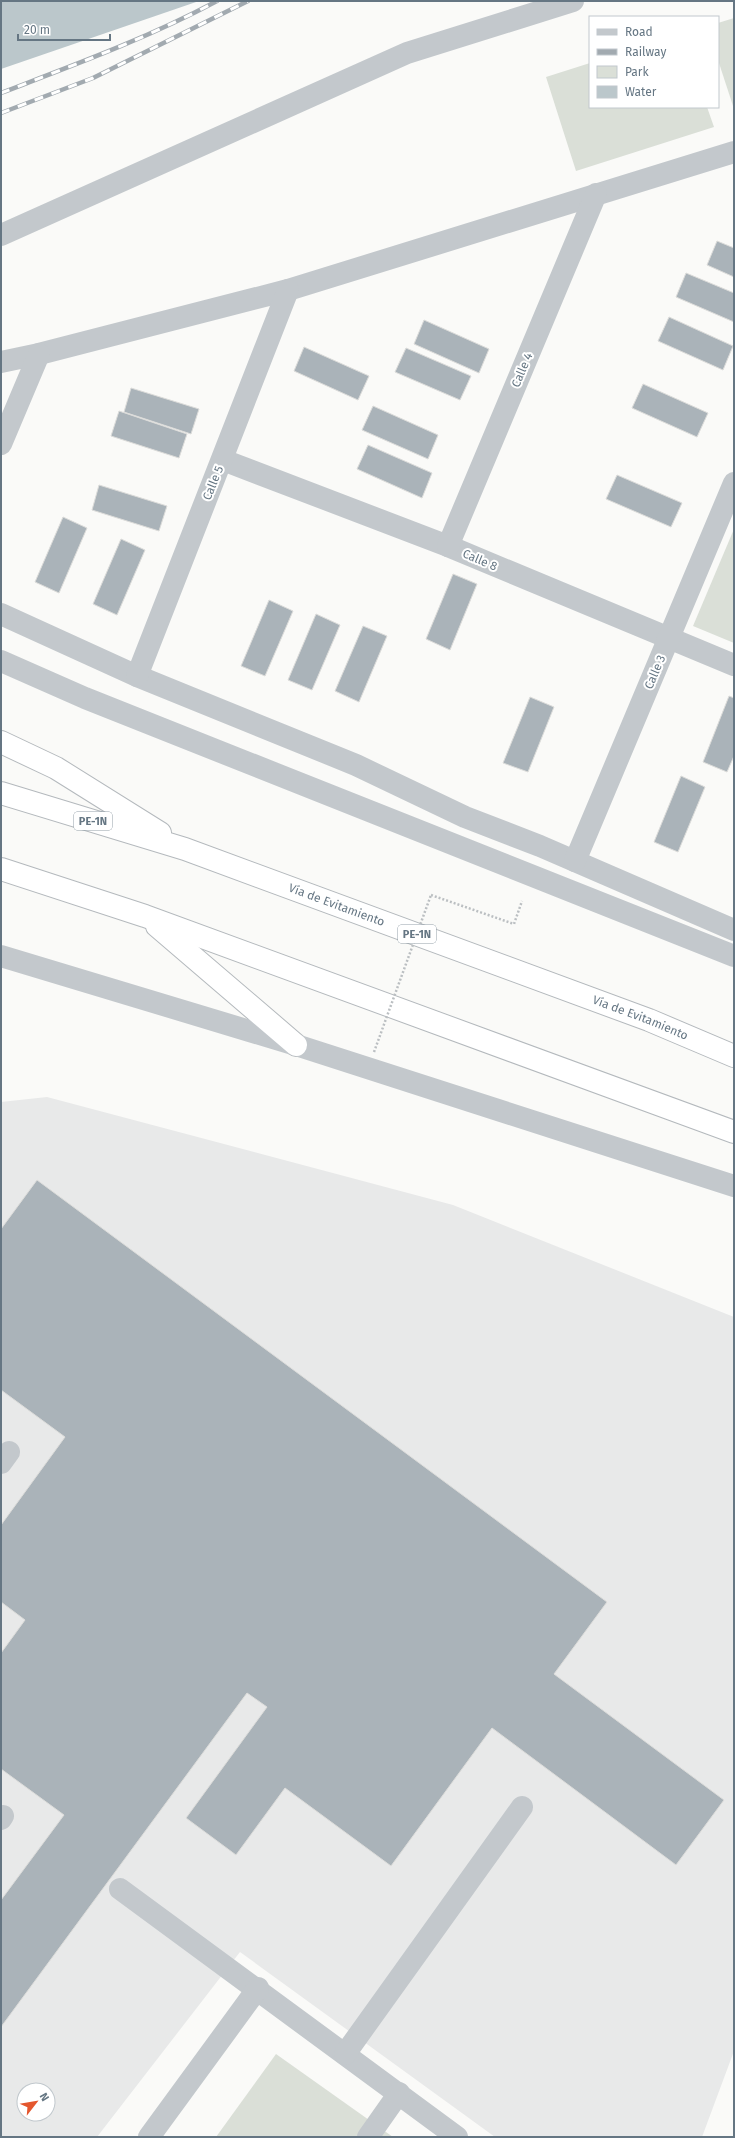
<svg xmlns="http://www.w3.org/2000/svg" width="735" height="2138" viewBox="0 0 735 2138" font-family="'Fira Sans',sans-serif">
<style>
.built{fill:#e8e9e9;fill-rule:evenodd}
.green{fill:#dadfd7}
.water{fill:#bbc7cb}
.building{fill:#aab3b9;stroke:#dcdcda}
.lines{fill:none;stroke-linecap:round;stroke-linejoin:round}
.highway-casing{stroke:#b4b9bd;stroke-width:24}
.path{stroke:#bbbfc2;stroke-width:2.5;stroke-dasharray:2 2;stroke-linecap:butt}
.minor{stroke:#c3c8cc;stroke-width:22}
.highway{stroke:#fff;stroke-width:22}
.rail-casing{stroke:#a2aab0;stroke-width:4.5}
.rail{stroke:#fff;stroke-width:3;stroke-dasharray:9;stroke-linecap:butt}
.path-bridge{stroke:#bbbfc2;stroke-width:2.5;stroke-dasharray:2 2;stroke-linecap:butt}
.labels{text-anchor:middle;stroke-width:4;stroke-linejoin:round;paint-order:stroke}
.shield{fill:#fff;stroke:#939fa8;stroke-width:1}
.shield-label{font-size:11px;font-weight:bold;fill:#657683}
.street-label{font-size:12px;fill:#657683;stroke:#fff}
</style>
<rect width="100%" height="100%" fill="#fafaf8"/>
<path class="built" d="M47,1097l406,108 281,112v734l-32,86h-207l-255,-185 -143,185h-96v-1035zM24,2090h24v24h-24z"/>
<g class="green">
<path d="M734,18v91l-16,-49v-37z"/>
<path d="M590,63v44h117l7,20 -138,44 -30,-94z"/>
<path d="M734,529v114l-41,-17z"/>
<path d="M276,2054l117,83h-177z"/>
</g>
<path class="water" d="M1,1h198l-198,68z"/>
<g class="building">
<path d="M717,241l17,7v29l-27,-12z"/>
<path d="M686,273l48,20v29l-58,-25z"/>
<path d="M669,317l64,29 -10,24 -65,-29z"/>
<path d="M424,320l65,29 -10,24 -65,-29z"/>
<path d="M304,347l65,29 -11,24 -64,-29z"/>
<path d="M406,348l65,28 -11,24 -65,-28z"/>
<path d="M643,384l65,29 -11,24 -65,-29z"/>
<path d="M131,388l68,21 -8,25 -67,-22z"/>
<path d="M373,406l65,29 -10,24 -66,-29z"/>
<path d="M119,411l68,23 -8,24 -68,-22z"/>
<path d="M368,445l64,28 -10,25 -65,-29z"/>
<path d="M617,475l65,28 -11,24 -65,-28z"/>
<path d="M99,485l68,21 -8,25 -67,-21z"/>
<path d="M63,517l24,11 -28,65 -24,-11z"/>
<path d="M121,539l24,11 -28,65 -24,-11z"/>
<path d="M453,574l24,10 -27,66 -24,-11z"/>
<path d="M269,600l24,11 -28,65 -24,-10z"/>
<path d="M316,614l24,11 -28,65 -24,-10z"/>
<path d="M363,626l24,10 -28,66 -24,-11z"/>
<path d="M729,696l5,2v58l-7,16 -24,-10z"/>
<path d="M530,697l24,10 -26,65 -25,-9z"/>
<path d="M681,776l24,11 -27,65 -24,-10z"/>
<path d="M37,1180l570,422 -53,72 170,126 -48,65 -184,-137 -101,138 -106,-78 -49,67 -50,-37 81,-111 -20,-14 -246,334v-127l63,-85 -63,-46v-116l24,-33 -24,-18v-77l64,-88 -64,-47v-161z"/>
</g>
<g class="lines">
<defs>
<g id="highway">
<path d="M1,742l55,26 104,65"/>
<path id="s1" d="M1,793l184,56 464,171 85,36"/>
<path d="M1,869l144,47 589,216"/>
<path d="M157,926l139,119"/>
</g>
</defs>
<use href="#highway" class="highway-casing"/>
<path class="path" d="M431,895l83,29 8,-23"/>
<g class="minor">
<path d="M1,235l406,-182 166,-52"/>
<path d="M1,362l38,-8 249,-64 446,-138"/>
<path d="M1,444l38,-90"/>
<path d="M223,460l225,86 286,119"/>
<path d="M448,546l148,-352"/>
<path d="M1,614l136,62 219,89 109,52 75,29 194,84"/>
<path d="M1,661l84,37 649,258"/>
<path d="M137,676l151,-386"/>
<path d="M575,861l159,-378"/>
<path d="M1,956l295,89 438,141"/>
<path d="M1,1463l8,-11"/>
<path d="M1,1819l2,-3"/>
<path d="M120,1889l337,248"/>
<path d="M345,2054l177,-247"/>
<path d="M149,2137l109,-149"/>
<path d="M368,2137l31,-44"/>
</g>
<use href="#highway" class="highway"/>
<defs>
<g id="rail">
<path d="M1,93c73,-28 147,-55 216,-92"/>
<path d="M1,113l92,-35 155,-77"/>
</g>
</defs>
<use href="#rail" class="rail-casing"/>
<use href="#rail" class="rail"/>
<path class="path-bridge" d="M374,1052l57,-157"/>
</g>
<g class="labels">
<g class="shield">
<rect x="74" y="812" width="38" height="18" rx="3"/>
<rect x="398" y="925" width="38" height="18" rx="3"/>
</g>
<g class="shield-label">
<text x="93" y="825">PE-1N</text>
<text x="417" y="938">PE-1N</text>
</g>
<g class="street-label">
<text transform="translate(522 370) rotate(-67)" y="4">Calle 4</text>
<text transform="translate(213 483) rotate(-68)" y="4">Calle 5</text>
<text transform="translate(480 560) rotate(23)" y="4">Calle 8</text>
<text transform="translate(655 672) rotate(-67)" y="4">Calle 3</text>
<text dy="4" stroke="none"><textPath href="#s1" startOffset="354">Vía de Evitamiento</textPath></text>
<text dy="4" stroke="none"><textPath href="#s1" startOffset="678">Vía de Evitamiento</textPath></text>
</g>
</g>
<rect width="735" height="2138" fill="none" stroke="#657683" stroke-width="4"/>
<rect x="589" y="16" width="130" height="92" fill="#ffffff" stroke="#c1c8cd"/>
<rect x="597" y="29" width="20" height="6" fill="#c3c8cc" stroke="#c1c8cd"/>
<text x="625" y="36" font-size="12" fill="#657683">Road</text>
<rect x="597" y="49" width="20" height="6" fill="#a2aab0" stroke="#c1c8cd"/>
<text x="625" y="56" font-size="12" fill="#657683">Railway</text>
<rect x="597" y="66" width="20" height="12" fill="#dadfd7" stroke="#c1c8cd"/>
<text x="625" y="76" font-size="12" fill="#657683">Park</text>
<rect x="597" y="86" width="20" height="12" fill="#bbc7cb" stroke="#c1c8cd"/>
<text x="625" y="96" font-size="12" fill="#657683">Water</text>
<g transform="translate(36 2102) rotate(59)"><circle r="19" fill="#ffffff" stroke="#c1c8cd"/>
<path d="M0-3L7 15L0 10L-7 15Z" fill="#e4572e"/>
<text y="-6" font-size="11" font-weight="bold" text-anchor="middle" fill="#657683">N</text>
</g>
<path d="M18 34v6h92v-6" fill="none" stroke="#657683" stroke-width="2"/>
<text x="24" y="34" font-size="12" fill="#657683" stroke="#ffffff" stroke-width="3" paint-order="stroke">20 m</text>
</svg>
